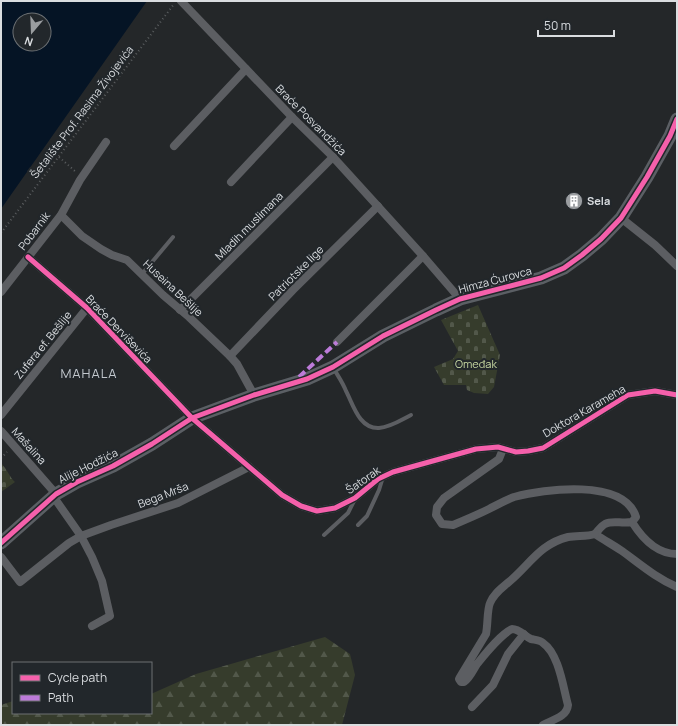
<svg xmlns="http://www.w3.org/2000/svg" width="678" height="726" viewBox="0 0 678 726" font-family="Manrope,sans-serif">
<style>
.forest{fill:url(#forest-firs)}
.cemetery{fill:url(#cemetery-stones)}
.water{fill:#051425;fill-rule:evenodd}
.lines{fill:none;stroke-linecap:round;stroke-linejoin:round}
.path{stroke:#5a5d5f;stroke-width:2;stroke-dasharray:1 3;stroke-linecap:butt}
.service{stroke:#5c5e62;stroke-width:4}
.minor{stroke:#5c5e62;stroke-width:8}
.primary{stroke:#5b5f64;stroke-width:13}
.quiet{stroke:#bd7bd9;stroke-width:4;stroke-dasharray:8 4;stroke-linecap:butt}
.cycleway-casing{stroke:#22272b;stroke-width:8}
.cycleway{stroke:#f560ab;stroke-width:5}
.labels{text-anchor:middle;stroke-width:4;stroke-linejoin:round;paint-order:stroke}
.street-label{font-size:11px;fill:#dadde0;stroke:#22272b}
.poi-label{font-size:11px;font-weight:bold;fill:#dadde0;stroke:#22272b;text-anchor:start}
.park-label{font-size:11px;fill:#c9daa3;stroke:#22272b}
.quarter-label{font-size:13px;letter-spacing:1px;fill:#c2c8ce;stroke:#22272b}
</style>
<defs>
<pattern id="forest-firs" width="22" height="20" patternUnits="userSpaceOnUse"><rect width="22" height="20" fill="#363c2c"/><path d="M5 1l3.5 6h-7zM16 11l3.5 6h-7z" fill="#52584a"/></pattern>
<pattern id="cemetery-stones" width="16" height="16" patternUnits="userSpaceOnUse"><rect width="16" height="16" fill="#363c2c"/><path d="M2 7V4a2 2 0 0 1 4 0v3zM10 15v-3a2 2 0 0 1 4 0v3z" fill="#52584a"/></pattern>
</defs>
<rect width="100%" height="100%" fill="#242729"/>
<path class="forest" d="M325,637l25,17 5,21 -13,50h-341v-20l12,-4v12h138v-19l45,-20z"/>
<g class="cemetery">
<path d="M478,305l22,50 -6,32 -6,7 -14,-1 -7,-3 -1,-5h-22l-10,-18 19,-8 5,-8 -17,-31z"/>
<path d="M1,463c6,6 9,15 14,19l-14,10z"/>
</g>
<path class="water" d="M1,1h146l-146,208zM20,20h24v24h-24z"/>
<g class="lines">
<g class="path">
<path d="M59,157l17,15"/>
<path d="M1,233l173,-229"/>
<path d="M1,458l6,-6"/>
</g>
<g class="service">
<path d="M142,274l31,-37"/>
<path d="M334,369c4,7 9,14 12,22 7,13 13,38 33,37 12,-1 22,-8 32,-13"/>
<path d="M358,525l9,-9 12,-26 4,-13"/>
<path d="M324,535l24,-22 7,-14"/>
</g>
<g class="minor">
<path d="M181,1l111,116 41,40 90,99 37,43"/>
<path d="M174,146l72,-77"/>
<path d="M231,182l61,-65"/>
<path d="M61,215l21,21 19,13 11,6 15,5 36,35 26,22 41,39 7,8 17,31"/>
<path d="M621,218l34,27 22,21"/>
<path d="M28,257l59,51 105,110 90,77 19,11 16,5 18,-3 20,-10 23,-19 15,-7 83,-23 22,-2 18,5 12,-1 15,-3 85,-53 27,-4 22,4"/>
<path d="M1,292l60,-77 19,-35 26,-38"/>
<path d="M180,310l153,-153"/>
<path d="M337,342l86,-86"/>
<path d="M230,356l63,-66 85,-84"/>
<path d="M1,415l86,-107"/>
<path d="M1,431l55,63"/>
<path d="M503,449l-4,10 -55,39 -7,9 -1,8 6,9 11,1c12,-5 24,-10 36,-16 8,-4 17,-9 25,-12 30,-8 110,-19 122,20l-4,5c-10,2 -20,-2 -27,2 -4,2 -7,7 -10,10 9,6 18,11 27,17 18,13 34,27 55,36"/>
<path d="M53,496l28,40 11,21 10,24 8,35 -18,10"/>
<path d="M632,522c10,16 24,32 45,32"/>
<path d="M1,557l19,25 49,-39 12,-7 30,-11 67,-22 71,-36"/>
<path d="M472,707l21,-22 15,-31 16,-20"/>
<path d="M543,725c9,-5 24,-8 25,-20 -5,-18 -9,-51 -25,-62 -3,-3 -8,-3 -12,-4 -7,-3 -11,-10 -19,-10 -12,6 -26,24 -35,35 -4,6 -7,14 -13,18h-3l-2,-3 1,-2 26,-43c2,-10 1,-24 4,-31 4,-10 12,-15 20,-22 20,-17 30,-37 58,-44 9,-2 18,0 27,-3"/>
</g>
<path class="primary" d="M1,543l55,-49 21,-12 36,-16 39,-22 40,-26 62,-23 53,-16 26,-12 50,-31 53,-26 24,-11 81,-21 23,-10 18,-13 19,-16 20,-21 26,-41 23,-41 7,-17"/>
<path class="quiet" d="M299,377l38,-35"/>
<defs>
<g id="cycleway">
<path d="M28,257l59,51 105,110 90,77 19,11 16,5 18,-3 20,-10 23,-19 15,-7 83,-23 22,-2 18,5 12,-1 15,-3 85,-53 27,-4 22,4"/>
<path d="M1,543l55,-49 21,-12 36,-16 39,-22 40,-26 62,-23 53,-16 26,-12 50,-31 53,-26 24,-11 81,-21 23,-10 18,-13 19,-16 20,-21 26,-41 23,-41 7,-17"/>
</g>
</defs>
<use href="#cycleway" class="cycleway-casing"/>
<use href="#cycleway" class="cycleway"/>
</g>
<defs>
<symbol id="building-disc" viewBox="-11 -11 22 22"><circle r="9.5" fill="#9a9da0" stroke="#22272b"/><path d="M-4-6H4V6H1V3H-1V6H-4ZM-2.5-4.3h1.7v1.8h-1.7ZM.8-4.3h1.7v1.8H.8ZM-2.5-1h1.7V.8h-1.7ZM.8-1h1.7V.8H.8Z" fill="#fff"/></symbol>
</defs>
<g fill-rule="evenodd">
<use href="#building-disc" x="564" y="191" width="20" height="20"/>
</g>
<g class="labels">
<g class="street-label">
<text transform="translate(82 112) rotate(-53)" y="4">Šetalište Prof. Rasima Živojevića</text>
<text transform="translate(311 120) rotate(45)" y="4">Braće Posvandžića</text>
<text transform="translate(249 226) rotate(-45)" y="4">Mladih muslimana</text>
<text transform="translate(34 231) rotate(-53)" y="4">Pobarnik</text>
<text transform="translate(296 273) rotate(-45)" y="4">Patriotske lige</text>
<text transform="translate(495 280) rotate(-15)" y="4">Himza Ćurovca</text>
<text transform="translate(173 288) rotate(43)" y="4">Huseina Bešlije</text>
<text transform="translate(119 329) rotate(46)" y="4">Braće Derviševića</text>
<text transform="translate(43 345) rotate(-51)" y="4">Zufera ef. Bešlije</text>
<text transform="translate(584 411) rotate(-30)" y="4">Doktora Karameha</text>
<text transform="translate(29 446) rotate(48)" y="4">Mašalina</text>
<text transform="translate(88 466) rotate(-26)" y="4">Alije Hodžića</text>
<text transform="translate(363 480) rotate(-35)" y="4">Šatorak</text>
<text transform="translate(163 495) rotate(-21)" y="4">Bega Mrša</text>
</g>
<g class="poi-label">
<text x="587" y="205">Sela</text>
</g>
<g class="park-label">
<text x="476" y="368">Omeđak</text>
</g>
<g class="quarter-label">
<text x="89" y="378">MAHALA</text>
</g>
</g>
<rect width="678" height="726" fill="none" stroke="#dadde0" stroke-width="4"/>
<rect x="12" y="662" width="140" height="52" fill="#22272b" stroke="#6c7073"/>
<rect x="20" y="675" width="20" height="6" fill="#f560ab" stroke="#6c7073"/>
<text x="48" y="682" font-size="12" fill="#dadde0">Cycle path</text>
<rect x="20" y="695" width="20" height="6" fill="#bd7bd9" stroke="#6c7073"/>
<text x="48" y="702" font-size="12" fill="#dadde0">Path</text>
<g transform="translate(32 32) rotate(199)"><circle r="19" fill="#22272b" stroke="#6c7073"/>
<path d="M0-3L7 15L0 10L-7 15Z" fill="#9a9da0"/>
<text y="-6" font-size="11" font-weight="bold" text-anchor="middle" fill="#dadde0">N</text>
</g>
<path d="M538 30v6h76v-6" fill="none" stroke="#dadde0" stroke-width="2"/>
<text x="544" y="30" font-size="12" fill="#dadde0" stroke="#22272b" stroke-width="3" paint-order="stroke">50 m</text>
</svg>
